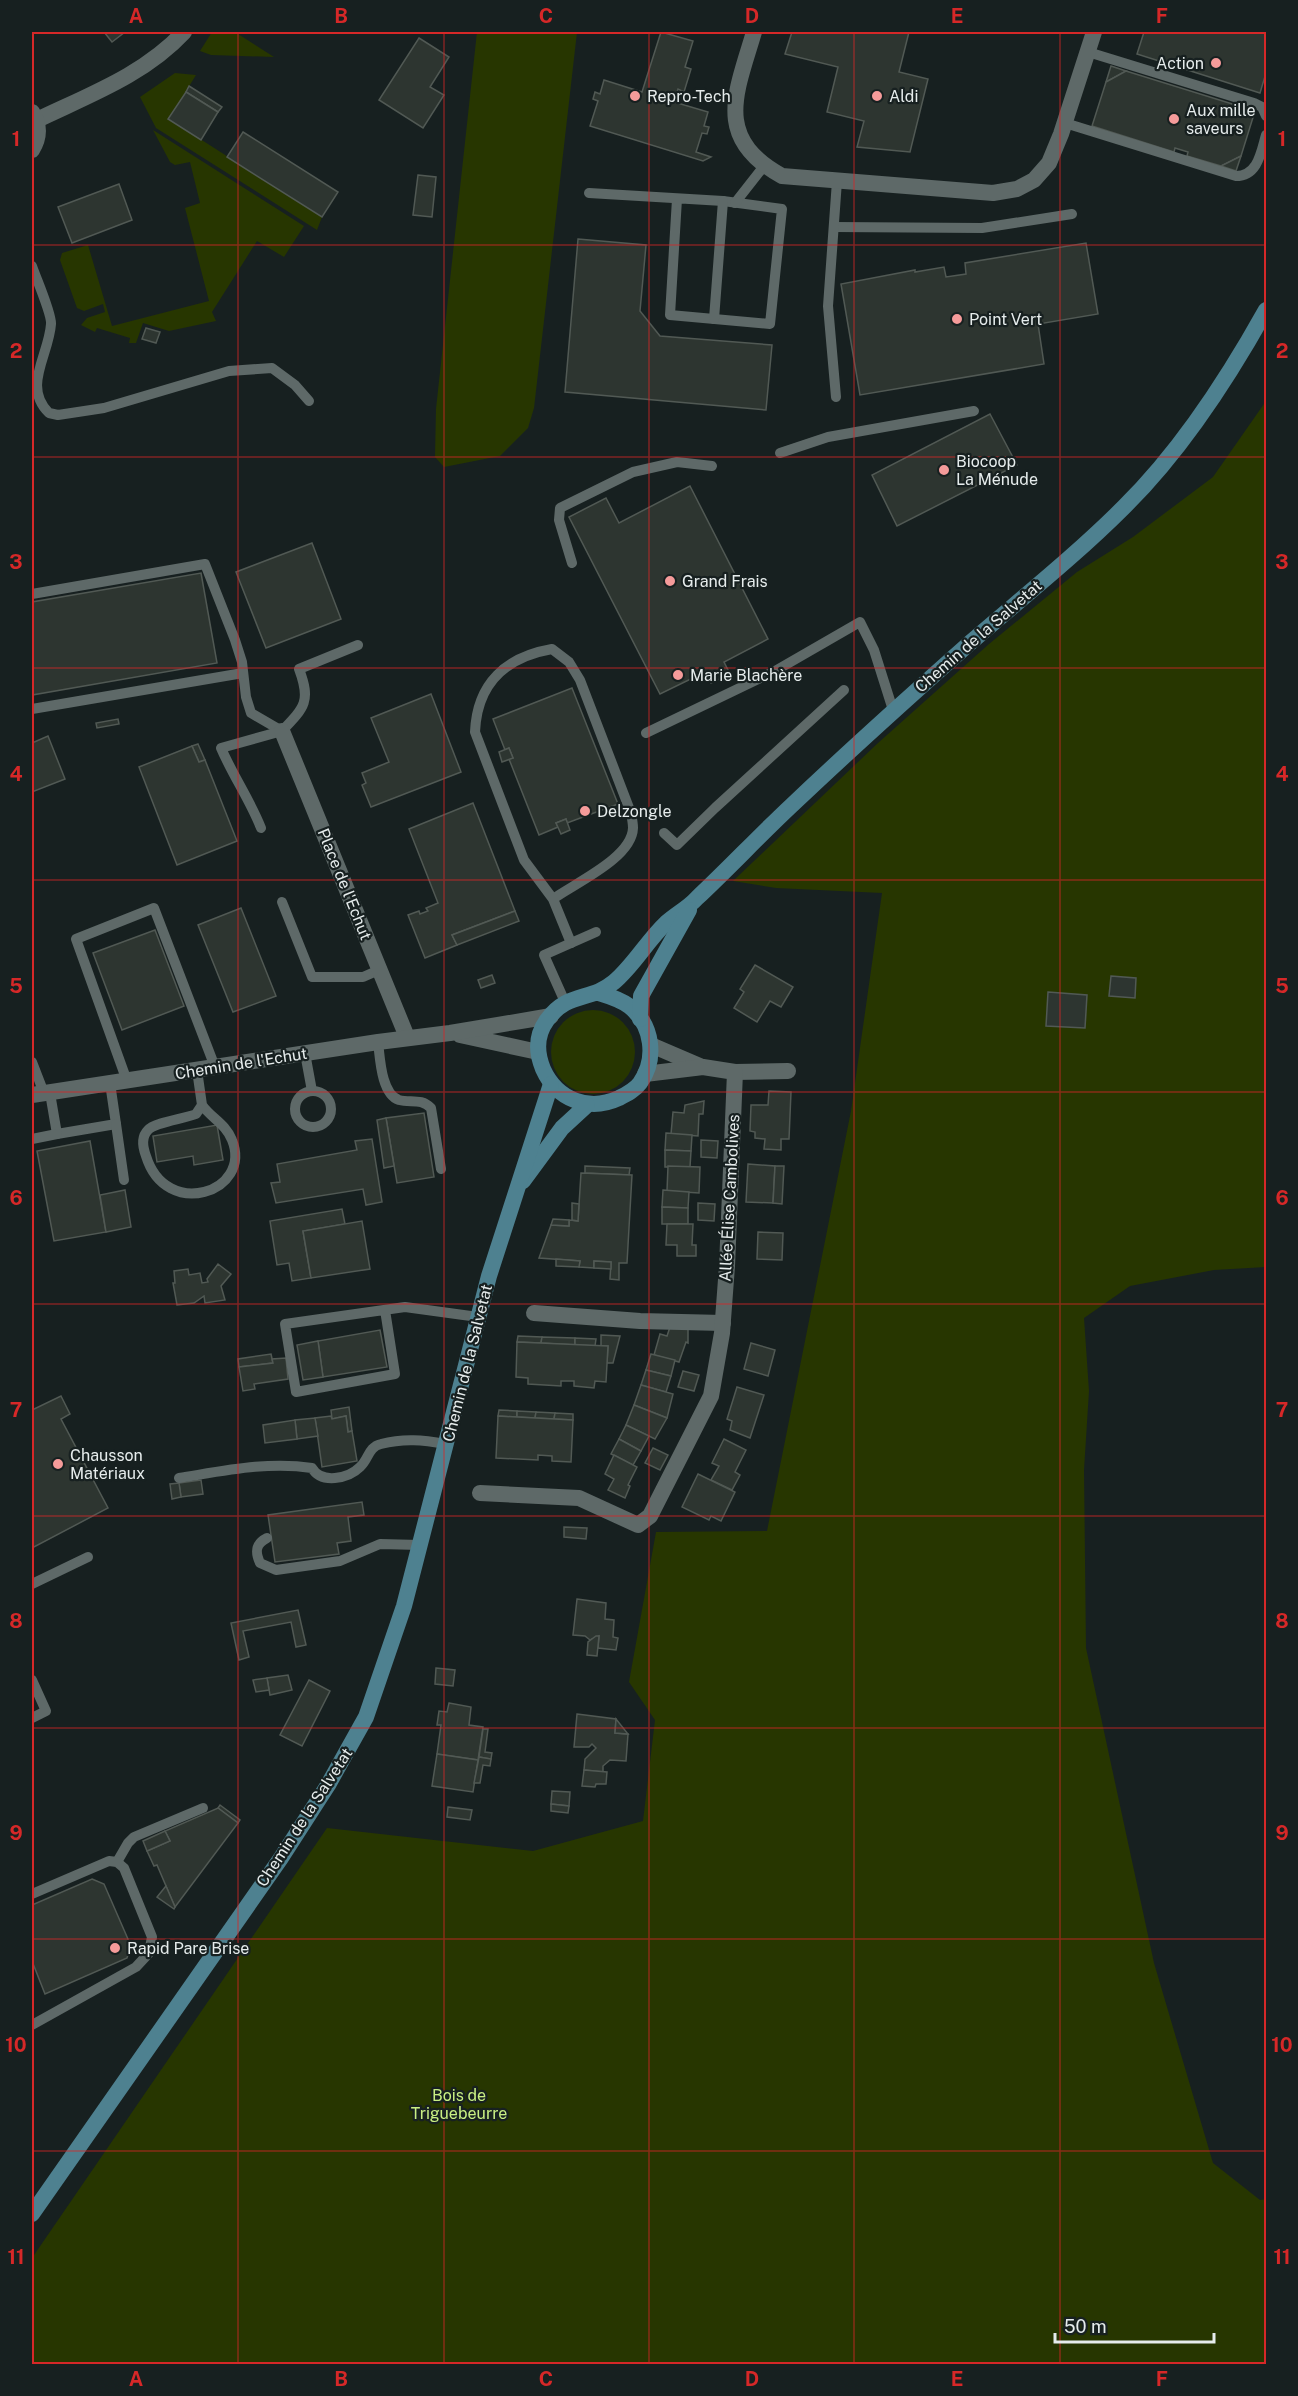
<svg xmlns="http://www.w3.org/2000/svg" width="1298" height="2396" viewBox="0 0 1298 2396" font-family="'Public Sans',sans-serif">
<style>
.green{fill:#273600}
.building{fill:#2d3530;stroke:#515954;stroke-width:1.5}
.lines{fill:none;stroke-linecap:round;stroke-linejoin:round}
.service{stroke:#5e6968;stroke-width:10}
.minor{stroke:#5e6968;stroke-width:16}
.secondary{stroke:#4e8190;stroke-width:16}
.grid{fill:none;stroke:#d62828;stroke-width:1.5;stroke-opacity:0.55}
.poi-dot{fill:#f59b9a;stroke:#172020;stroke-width:2}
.labels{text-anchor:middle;stroke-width:4.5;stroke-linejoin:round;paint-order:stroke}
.poi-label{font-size:16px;fill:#e6ecec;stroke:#172020;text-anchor:start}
.street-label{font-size:16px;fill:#e6ecec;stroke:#172020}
.park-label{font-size:16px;fill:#c9ef83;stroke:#172020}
.neatline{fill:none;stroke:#d62828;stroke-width:2}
.grid-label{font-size:20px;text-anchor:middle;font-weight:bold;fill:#d62828}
</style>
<rect width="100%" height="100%" fill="#172020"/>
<g class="green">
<path d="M212,32h23l39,25 -63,-2 -11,-4z"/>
<path d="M477,32h100l-43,376 -6,20 -28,28 -56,11 -9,-10 1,-48z"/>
<path d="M175,73l21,2 -27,44 153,98 -5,13 -161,-102 -16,-31z"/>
<path d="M153,130l151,96 -20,31 -27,-16 -45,71 4,9 -47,10 -26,-8 -7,20h-7l1,-5 -33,-10 -2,4 -14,-7 6,-7 18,-6 -2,-8 -19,7 -7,-3 -17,-48 2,-7 26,-8 24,81 97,-25 -24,-93 15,-5 -10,-41 -15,3 -5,-3z"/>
<path d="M1266,401v866l-52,3 -84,16 -46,32 5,73 -5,79 2,178 68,315 59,200 47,37 6,-1v165h-1234v-106l295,-430 206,23 110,-30 12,-101 -26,-38 27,-150 111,-1 84,-420 31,-218 -106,-5 -43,-7 145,-138 111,-99 88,-72 56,-35 80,-60z"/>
<circle cx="593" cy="1052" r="42"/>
</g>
<g class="building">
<path d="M104,32h21l-13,10z"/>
<path d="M661,32l32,9 -8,26 6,2 -7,23 -6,-3 -4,13 34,10 -4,14 5,1 -2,7 -5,-1 -6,19 15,5 -8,4 -113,-35 8,-25 -5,-2 2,-7 5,2 4,-14 38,12z"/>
<path d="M792,32h117l-10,40 29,7 -18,73 -53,-5 7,-26 -37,-9 11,-45 -53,-13z"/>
<path d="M1144,32h122v41l-6,20 -123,-39z"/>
<path d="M419,38l30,19 -19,30 14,8 -21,33 -44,-28z"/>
<path d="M1111,66l15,5 -20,11z"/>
<path d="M1126,71l129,40 -14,45 -20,10 -34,-10 1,-4 -13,-4 -1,4 -82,-26 14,-44z"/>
<path d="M189,86l33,21 -4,5 -32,-20z"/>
<path d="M186,92l32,20 -17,28 -33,-21z"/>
<path d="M243,132l95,60 -16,25 -95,-60z"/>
<path d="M1241,156l-5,15 -15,-5z"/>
<path d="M418,175l18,2 -4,40 -19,-2z"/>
<path d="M119,184l13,36 -60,23 -14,-36z"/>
<path d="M578,239l68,6 -6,66 20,25 112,9 -6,65 -201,-18z"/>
<path d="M1086,243l12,71 -60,10 6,40 -184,31 -19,-111 74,-14v2l29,-5 2,10 20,-3 -1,-11z"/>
<path d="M146,328l14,4 -4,11 -14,-4z"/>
<path d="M990,414l27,51 -120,61 -25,-51z"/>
<path d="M690,486l78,153 -44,23 6,12 -19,9 -6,-11 -45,22 -91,-177 37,-19 13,25z"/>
<path d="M312,543l29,76 -75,29 -30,-76z"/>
<path d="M201,573l16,90 -185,32v-93z"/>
<path d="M572,688l46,116 -51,19 -1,-4 -10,4 2,4 -19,8 -30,-76 4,-1 -4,-10 -4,2 -12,-31z"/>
<path d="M431,694l30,78 -90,35 -9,-22 4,-2 -4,-10 27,-11 -18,-44z"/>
<path d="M118,719l1,5 -22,4 -1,-5z"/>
<path d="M48,736l17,43 -33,13v-49z"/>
<path d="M198,744l7,16 -6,2 -7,-16z"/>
<path d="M192,746l7,16 6,-2 32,81 -60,24 -38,-98z"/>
<path d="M509,748l4,10 -11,4 -3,-10z"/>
<path d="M473,803l42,108 -63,24 5,10 -32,13 -17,-43 11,-4 1,3 8,-3 -2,-3 12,-5 -29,-74z"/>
<path d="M566,819l4,11 -9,4 -5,-11z"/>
<path d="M241,908l35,88 -43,16 -35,-87z"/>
<path d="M515,911l4,10 -62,24 -5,-10z"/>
<path d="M155,930l29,76 -62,24 -29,-77z"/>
<path d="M755,965l38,22 -12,20 -11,-6 -13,21 -23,-14 10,-16 -4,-3z"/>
<path d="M492,975l3,8 -14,5 -3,-8z"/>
<path d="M1111,976l25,2 -1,20 -26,-2z"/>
<path d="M1048,992l39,3 -2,33 -39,-2z"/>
<path d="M769,1091l22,1 -2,47h-8v11l-17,-1 1,-10 -10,-1v-6l-5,-1 1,-26h17z"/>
<path d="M704,1101l-1,13h-4l-1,22 -27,-2 2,-22 11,1 1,-8z"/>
<path d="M424,1113l10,64 -37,6 -11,-65z"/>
<path d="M386,1118l8,48 -10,2 -7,-48z"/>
<path d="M217,1125l6,35 -29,5 -1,-9 -36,6 -4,-26z"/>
<path d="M666,1133l26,2 -1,16 -26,-1z"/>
<path d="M372,1139l10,63 -16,3 -3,-16 -87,14 -5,-20 9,-1 -3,-18 80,-14 -2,-9z"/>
<path d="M701,1140l17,1 -1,17 -16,-1z"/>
<path d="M90,1141l16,91 -52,9 -17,-90z"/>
<path d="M665,1150l26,1 -1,16h-25z"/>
<path d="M748,1164l27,2 -2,37 -27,-1z"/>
<path d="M585,1166l45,2 -1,7 -44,-2z"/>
<path d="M668,1166l32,1 -1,26 -32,-2z"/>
<path d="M775,1166h9l-2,38 -9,-1z"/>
<path d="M581,1173l51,2 -5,88h-8v17l-9,-1 1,-17 -17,-1v7l-15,-1 1,-6 -41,-3 12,-33 18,1v-6l9,1z"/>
<path d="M125,1190l6,37 -25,5 -6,-37z"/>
<path d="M663,1190l26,2 -1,16 -26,-1z"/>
<path d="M572,1203l7,1 -1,17 -6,-1z"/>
<path d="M698,1203l17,1 -1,17 -16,-1z"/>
<path d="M662,1207l26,1v16h-26z"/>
<path d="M342,1209l3,15 -42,7 8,47 -19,3 -3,-18 -12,2 -7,-44z"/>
<path d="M553,1219l16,1v6l-18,-1z"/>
<path d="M362,1221l8,48 -59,9 -8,-47z"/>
<path d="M667,1224h26l-1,21h4v11h-19v-11h-11z"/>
<path d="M758,1232l25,1 -1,27 -25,-1z"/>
<path d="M556,1259l24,2 -1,6 -23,-1z"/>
<path d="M594,1261l17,1v7l-17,-1z"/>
<path d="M218,1264l13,10 -10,12 4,14 -20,3 -1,-7 -10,7 -17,2 -4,-22h2l-1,-12 14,-2 1,6 11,-2 2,10 6,-1 -1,-3z"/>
<path d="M670,1327h18v16l-2,-1 -7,20 -25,-7 6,-21 7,2z"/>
<path d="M380,1330l7,37 -64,10 -5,-36z"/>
<path d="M601,1335l19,1 -7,27h-6l1,-17h-7z"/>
<path d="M518,1336l24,1 -1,6 -24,-1z"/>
<path d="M542,1337l33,1v7l-34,-2z"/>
<path d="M575,1338l21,1 -1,7 -20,-1z"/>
<path d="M318,1341l5,36 -20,3 -6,-35z"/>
<path d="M517,1342l91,4 -2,36 -11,-1 -1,7 -20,-2v-5h-13v5l-33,-2v-6l-12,-1z"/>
<path d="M751,1343l24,7 -7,26 -24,-7z"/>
<path d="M271,1354l2,9 -34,4 -1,-8z"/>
<path d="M651,1354l24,6 -4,16 -25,-6z"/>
<path d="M286,1358l2,21 -34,5 1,5 -12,2 -4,-24 34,-4 -1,-4z"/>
<path d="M646,1370l25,6 -5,16 -25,-7z"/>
<path d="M683,1371l16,4 -5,16 -16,-4z"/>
<path d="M641,1385l32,9 -6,24 -33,-13z"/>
<path d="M737,1387l27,8 -14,43 -20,-8 2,-9 -5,-2z"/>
<path d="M61,1396l9,18 -9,5 47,89 -76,40v-138z"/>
<path d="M634,1405l33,13 -12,21 -29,-14z"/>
<path d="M349,1407l3,24 -4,1 -2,-16 -14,3 -1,-9z"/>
<path d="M499,1410l18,1v6l-19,-1z"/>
<path d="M517,1411l19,1 -1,6 -18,-1z"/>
<path d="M536,1412l19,1 -1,6 -19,-1z"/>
<path d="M555,1413l18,1v6l-19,-1z"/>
<path d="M331,1416l1,3 14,-3 2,16 4,-1 5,30 -35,6 -7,-49z"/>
<path d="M498,1416l75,4 -2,42 -19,-1v-5l-14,-1v5l-42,-2z"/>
<path d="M315,1418l3,18 -21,3 -2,-19z"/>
<path d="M295,1420l2,19 -32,4 -2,-18z"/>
<path d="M626,1425l23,11 -8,15 -22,-12z"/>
<path d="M619,1439l22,12 -8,14 -22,-11z"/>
<path d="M724,1439l22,11 -11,22 5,3 -8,15 -21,-10 8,-14 -7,-3z"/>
<path d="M653,1448l15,7 -8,15 -15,-7z"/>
<path d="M614,1455l23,12 -9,18 2,1 -5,12 -17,-8 6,-11 -9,-5z"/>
<path d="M698,1474l37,18 -14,29 -10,-5 -2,4 -27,-13z"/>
<path d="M201,1480l2,14 -22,3 -2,-14z"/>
<path d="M179,1483l2,14 -9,2 -2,-15z"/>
<path d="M362,1502l2,13 -16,2 3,24 -14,2 2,11 -64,8 -7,-47z"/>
<path d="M564,1527l23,1 -1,11 -22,-2z"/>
<path d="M577,1599l29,4 -1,16 9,1 -1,17 5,1 -2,12 -18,-2 1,-12 -9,4 -5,-4 -12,-1z"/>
<path d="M298,1610l8,35 -10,2 -5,-25 -48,9 6,26 -10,3 -8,-37z"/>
<path d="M596,1636h3l-2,20 -10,-1 1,-13z"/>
<path d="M436,1668l19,2 -2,16 -18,-2z"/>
<path d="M288,1675l4,15 -22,5 -3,-17z"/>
<path d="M267,1678l2,12 -13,2 -3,-12z"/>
<path d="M309,1680l21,11 -28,55 -22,-11z"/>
<path d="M449,1703l22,4 -2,18 14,2 -5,33 -41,-6 4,-29h-4l2,-14 8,1z"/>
<path d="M577,1714l39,5 -1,14 13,1 -2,27 -16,-1 -7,6v6l-19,-2 1,-11 11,-11 -4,-4 -3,3h-15z"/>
<path d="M616,1719l12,15 -13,-1z"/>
<path d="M483,1729h5l-3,23 7,1 -1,6 -12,-2z"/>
<path d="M437,1754l41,6 -5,32 -41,-6z"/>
<path d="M479,1757l12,2 -1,7 -7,-1 -3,18h-6z"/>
<path d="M584,1770l23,2 -1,12h-10l-1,3 -13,-1z"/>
<path d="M552,1791l18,1 -1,14 -18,-2z"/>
<path d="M551,1804l18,2 -1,7 -17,-2z"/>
<path d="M220,1805l20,15 -2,3 -20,-15z"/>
<path d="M448,1807l24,3 -2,10 -23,-3z"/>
<path d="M218,1808l20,15 -63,84 -18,-42 -3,1 -7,-15 23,-10 -5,-10z"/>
<path d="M165,1831l5,10 -23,10 -4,-10z"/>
<path d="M92,1879l12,5 27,62 -4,12 -82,36 -13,-33v-56z"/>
<path d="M166,1886l9,21 -1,2 -17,-12z"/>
</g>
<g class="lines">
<g class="service">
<path d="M1088,52l166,51 8,4 4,9"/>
<path d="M1065,123l171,53c22,0 25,-24 30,-41"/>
<path d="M589,193l134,8 59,8 -12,115 -100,-9 7,-116"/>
<path d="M735,203l29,-37"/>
<path d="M834,227l148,1 90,-14"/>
<path d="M32,266c4,12 20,48 19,58 -2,31 -29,63 -2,89l9,2 46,-7 125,-37 43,-3 23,17 14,16"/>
<path d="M714,319l9,-118"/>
<path d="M836,397l-8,-91 9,-125"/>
<path d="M780,453l48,-16 146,-26"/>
<path d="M572,563l-13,-43 1,-12 73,-36 44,-10 35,4"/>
<path d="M32,594l173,-30 30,76 7,22 4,35 5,16 31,18c23,-24 29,-30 17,-62l59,-24"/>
<path d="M32,709l211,-36"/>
<path d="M646,733l129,-62 85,-49 14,28 19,60"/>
<path d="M261,828c-11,-28 -28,-52 -40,-80l61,-17"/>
<path d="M664,833l13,12 38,-37 129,-118"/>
<path d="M553,899c22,-16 79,-41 80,-71 0,-5 -1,-10 -2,-15l-51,-133 -11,-18 -17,-13c-46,8 -75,34 -77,83l49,128 29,39 18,44"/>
<path d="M282,902l30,75h51l16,-7"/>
<path d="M565,1002l-21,-47 52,-23"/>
<path d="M378,1042c2,15 3,52 21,58 12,3 22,-2 32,8l10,61"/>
<path d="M305,1053l7,38"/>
<path d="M32,1062l12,31"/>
<path d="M197,1070l5,35 -6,9c-12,5 -41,8 -48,16 -7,7 -5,18 -2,26 20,65 107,36 86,-16 -6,-16 -21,-22 -30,-35"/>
<path d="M127,1081l-51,-142 78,-31 61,159"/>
<circle cx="313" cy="1109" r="18"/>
<path d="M50,1093l7,41 59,-10 -6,-41"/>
<path d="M116,1124l8,56"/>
<path d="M32,1139l25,-5"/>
<path d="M385,1310l10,64 -99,18 -11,-68 120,-17 73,10"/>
<path d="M179,1478c44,-7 89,-17 133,-10 9,16 36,11 48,-1 9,-8 8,-20 21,-23 23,-6 42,-4 65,0"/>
<path d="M267,1538c-12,6 -12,14 -7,25l16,7 64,-9 40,-17 40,1"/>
<path d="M32,1584l56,-27"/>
<path d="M32,1680l14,31 -14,7"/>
<path d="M117,1862l11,-19 6,-6 69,-29"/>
<path d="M32,1894l77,-33 8,1 7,6 28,69 -3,16 -13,14 -104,58"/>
</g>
<g class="minor">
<path d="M754,32c-18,61 -41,106 28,144l211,17 24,-4 17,-9 15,-17 12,-29 33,-102"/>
<path d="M37,120c52,-25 107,-45 147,-88"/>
<path d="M32,150c8,-13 8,-25 0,-38"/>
<path d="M282,731l125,306"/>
<path d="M460,1035l78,17"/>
<path d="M651,1045l49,21"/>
<path d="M735,1072l53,-1"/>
<path d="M32,1095l346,-53 72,-9 101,-17"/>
<path d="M534,1313l106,8 83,2"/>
<path d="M480,1493l99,5 59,27 12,-9 61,-120 11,-63 5,-67 8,-194 -32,-5 -58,7"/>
</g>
<g class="secondary">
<path d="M599,993c10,3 22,7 30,13 24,19 28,53 11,77 -5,7 -13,11 -21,15 -30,14 -62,2 -76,-29 -7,-17 -7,-34 4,-49 21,-29 43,-18 67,-38 20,-17 33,-41 52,-59 10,-9 22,-15 31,-25 32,-30 62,-62 94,-92 59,-56 119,-110 180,-164 51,-44 105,-87 153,-135 57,-56 103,-127 142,-197"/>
<path d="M640,1019l1,-23 48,-86"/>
<path d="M523,1181l39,-53 25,-23"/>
<path d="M32,2214l249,-356 47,-73 38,-68 38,-111 85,-330 62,-192"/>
</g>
</g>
<path class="grid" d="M238,32v2332M444,32v2332M649,32v2332M854,32v2332M1060,32v2332M32,245h1234M32,457h1234M32,668h1234M32,880h1234M32,1092h1234M32,1304h1234M32,1516h1234M32,1728h1234M32,1939h1234M32,2151h1234"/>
<g class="poi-dot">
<circle cx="1216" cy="63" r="6"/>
<circle cx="635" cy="96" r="6"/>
<circle cx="877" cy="96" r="6"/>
<circle cx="1174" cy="119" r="6"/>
<circle cx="957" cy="319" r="6"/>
<circle cx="944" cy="470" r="6"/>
<circle cx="670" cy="581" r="6"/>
<circle cx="678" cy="675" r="6"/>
<circle cx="585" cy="811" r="6"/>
<circle cx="58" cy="1464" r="6"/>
<circle cx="115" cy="1948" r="6"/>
</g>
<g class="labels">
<g class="poi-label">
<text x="1204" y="69" text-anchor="end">Action</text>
<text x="647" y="102">Repro-Tech</text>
<text x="889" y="102">Aldi</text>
<text x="1186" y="116">Aux mille<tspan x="1186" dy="18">saveurs</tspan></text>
<text x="969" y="325">Point Vert</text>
<text x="956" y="467">Biocoop<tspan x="956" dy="18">La Ménude</tspan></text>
<text x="682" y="587">Grand Frais</text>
<text x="690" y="681">Marie Blachère</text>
<text x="597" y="817">Delzongle</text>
<text x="70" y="1461">Chausson<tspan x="70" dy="18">Matériaux</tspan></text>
<text x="127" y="1954">Rapid Pare Brise</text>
</g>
<g class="street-label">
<text transform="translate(978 636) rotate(-41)" y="6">Chemin de la Salvetat</text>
<text transform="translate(345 884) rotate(68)" y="6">Place de l'Echut</text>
<text transform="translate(241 1063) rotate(-9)" y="6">Chemin de l'Echut</text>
<text transform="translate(729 1198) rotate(-87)" y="6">Allée Élise Cambolives</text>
<text transform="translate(467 1363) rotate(-76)" y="6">Chemin de la Salvetat</text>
<text transform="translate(304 1817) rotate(-57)" y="6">Chemin de la Salvetat</text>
</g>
<g class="park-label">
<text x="459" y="2101">Bois de<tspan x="459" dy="18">Triguebeurre</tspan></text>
</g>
</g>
<rect width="1298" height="2396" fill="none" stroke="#172020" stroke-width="66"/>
<path d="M1055 2333v9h159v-9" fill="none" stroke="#e6ecec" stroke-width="3"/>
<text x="1064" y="2333" font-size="18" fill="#e6ecec" stroke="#172020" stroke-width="4.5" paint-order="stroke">50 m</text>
<rect x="33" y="33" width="1232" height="2330" class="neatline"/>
<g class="grid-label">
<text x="136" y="23">A</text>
<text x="341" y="23">B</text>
<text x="546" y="23">C</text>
<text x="752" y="23">D</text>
<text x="957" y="23">E</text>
<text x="1162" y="23">F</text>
<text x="16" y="146">1</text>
<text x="1282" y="146">1</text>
<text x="16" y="358">2</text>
<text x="1282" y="358">2</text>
<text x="16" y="569">3</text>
<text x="1282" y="569">3</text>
<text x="16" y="781">4</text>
<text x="1282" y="781">4</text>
<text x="16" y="993">5</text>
<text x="1282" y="993">5</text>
<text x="16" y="1205">6</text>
<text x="1282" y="1205">6</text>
<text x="16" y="1417">7</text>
<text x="1282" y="1417">7</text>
<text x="16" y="1628">8</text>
<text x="1282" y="1628">8</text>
<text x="16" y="1840">9</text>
<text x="1282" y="1840">9</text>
<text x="16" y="2052">10</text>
<text x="1282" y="2052">10</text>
<text x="16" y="2264">11</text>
<text x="1282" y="2264">11</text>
<text x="136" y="2386">A</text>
<text x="341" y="2386">B</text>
<text x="546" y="2386">C</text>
<text x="752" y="2386">D</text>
<text x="957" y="2386">E</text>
<text x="1162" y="2386">F</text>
</g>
</svg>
